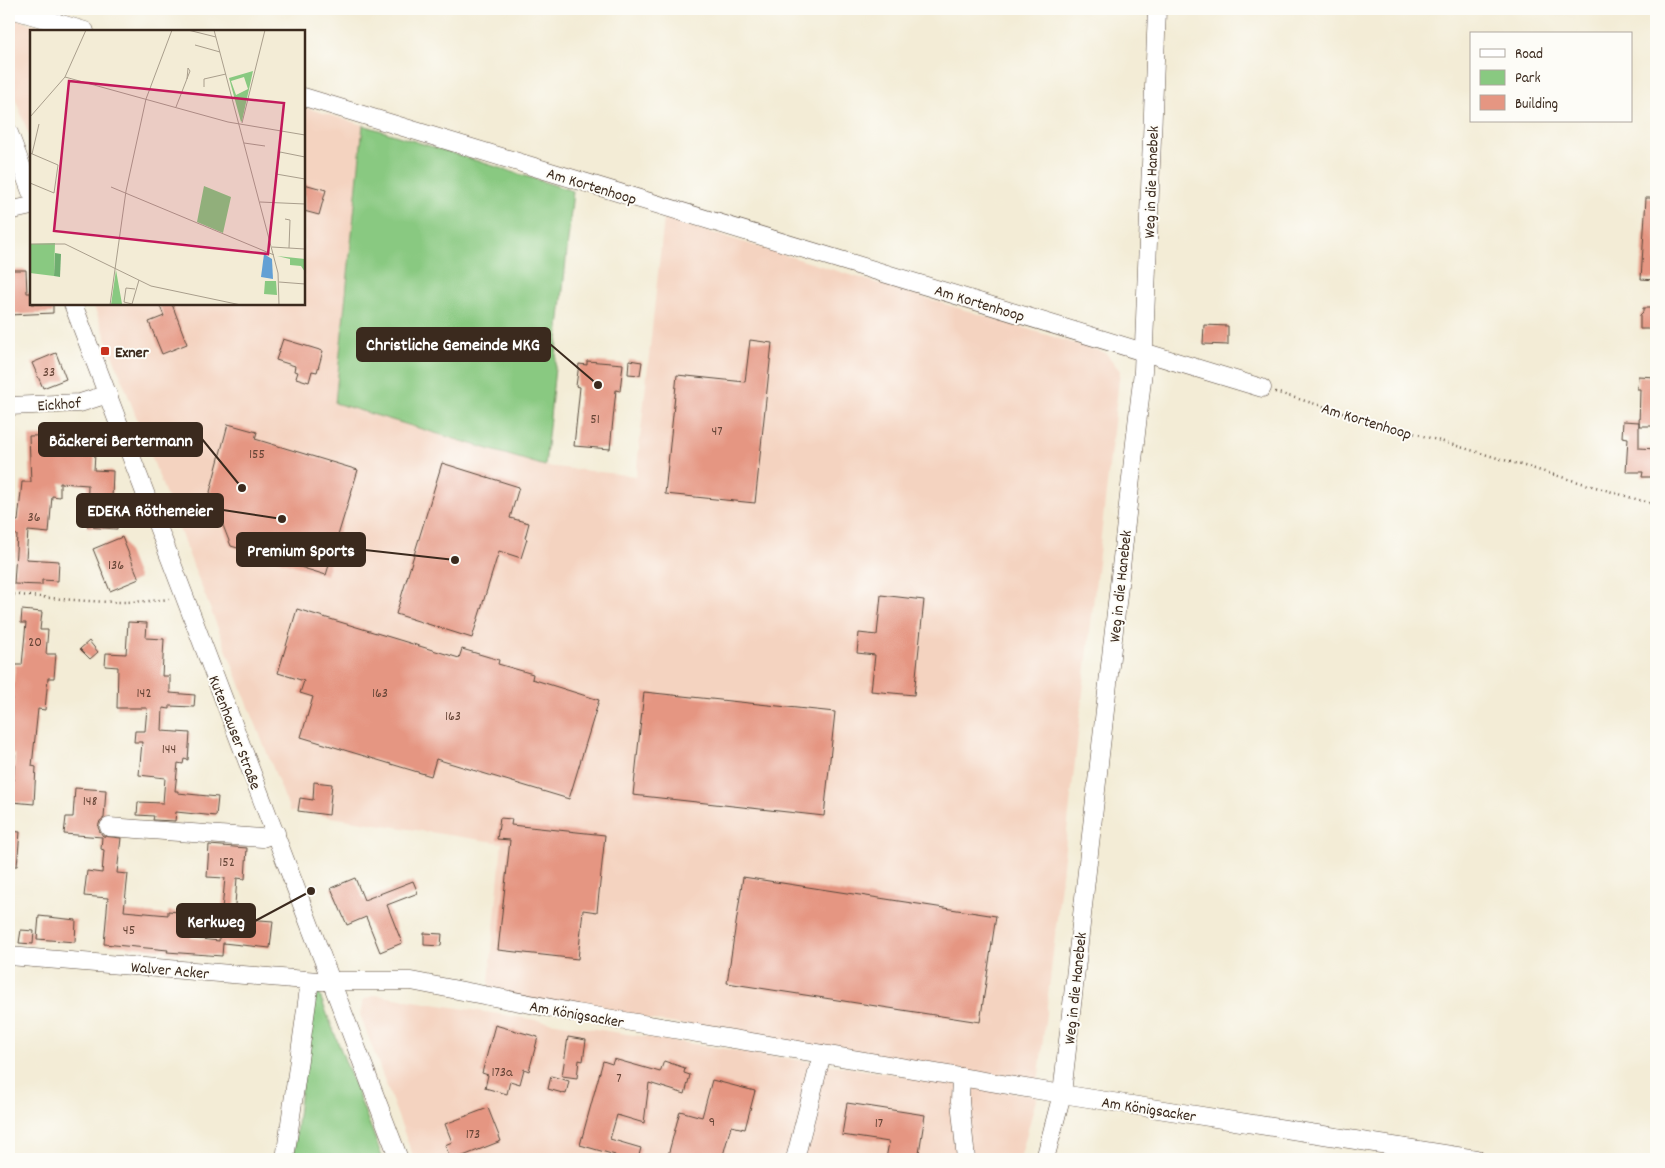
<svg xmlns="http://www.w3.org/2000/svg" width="1665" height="1168" viewBox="0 0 1665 1168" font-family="Dekko,sans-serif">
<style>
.built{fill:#f4d3c0}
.green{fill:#89c981;stroke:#627a50}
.building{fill:#e59682}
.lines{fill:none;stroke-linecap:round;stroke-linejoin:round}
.minor-casing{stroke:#57473a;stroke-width:19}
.path{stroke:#57473a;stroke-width:2.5;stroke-dasharray:1 4;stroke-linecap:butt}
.minor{stroke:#fff;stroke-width:18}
.poi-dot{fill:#c8321e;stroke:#fdfcf7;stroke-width:2}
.labels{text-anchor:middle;stroke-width:4;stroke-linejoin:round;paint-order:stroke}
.number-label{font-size:14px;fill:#664537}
.street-label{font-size:16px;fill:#3b2a1e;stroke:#fdfcf7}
.poi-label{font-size:16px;font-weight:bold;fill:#3b2a1e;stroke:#fdfcf7;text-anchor:start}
.inset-road{fill:none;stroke:#a99e8c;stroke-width:1}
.view{fill:#c2185b;fill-opacity:0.15;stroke:#c2185b;stroke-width:2.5}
.inset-edge{fill:none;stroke:#3b2a1e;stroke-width:2.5}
.leader{fill:none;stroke:#3b2a1e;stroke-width:2}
.callout-dot{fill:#3b2a1e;stroke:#fdfcf7;stroke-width:2}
.callout{fill:#3b2a1e;stroke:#3b2a1e;stroke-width:2}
.callout-label{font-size:18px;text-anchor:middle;font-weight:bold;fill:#fff}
</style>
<rect width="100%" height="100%" fill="#fdfcf7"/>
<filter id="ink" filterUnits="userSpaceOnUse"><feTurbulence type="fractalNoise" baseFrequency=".02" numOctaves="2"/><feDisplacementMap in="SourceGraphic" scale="10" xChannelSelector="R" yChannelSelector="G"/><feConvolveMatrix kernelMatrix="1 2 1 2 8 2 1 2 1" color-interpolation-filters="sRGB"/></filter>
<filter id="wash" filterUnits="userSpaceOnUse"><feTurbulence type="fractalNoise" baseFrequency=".0096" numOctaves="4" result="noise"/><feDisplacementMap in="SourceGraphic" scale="20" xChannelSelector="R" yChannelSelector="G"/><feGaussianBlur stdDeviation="1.12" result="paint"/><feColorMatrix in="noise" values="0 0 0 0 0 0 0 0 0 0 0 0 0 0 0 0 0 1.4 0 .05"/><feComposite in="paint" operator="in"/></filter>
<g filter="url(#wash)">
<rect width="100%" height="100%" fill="#f3ecd6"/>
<g class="built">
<path d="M9,17l46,14h-24v110l-22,-59z"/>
<path d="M304,107l59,18 -28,278 210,63 91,10 28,-258 442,135 14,18 -82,712 -550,-90 14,-150 -212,-32 -99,-251 -98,-256h211z"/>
<path d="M375,995l232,36 430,65 -17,63h-606l-54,-144 3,-15z"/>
</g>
<g class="green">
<path d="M363,125l210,66 -28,275 -210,-63z"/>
<path d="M319,993l64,166h-90l18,-157z"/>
</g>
<g id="blocks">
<g class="building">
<path d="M304,184l22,6 -7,25 -15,-4z"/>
<path d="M1646,198h10v82l-15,-1z"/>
<path d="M9,270h17l1,23h4v11h22v9l-44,2z"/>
<path d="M159,304h13l15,40 -25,10 -13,-32 15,-6z"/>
<path d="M1643,308h13v21h-16v-14l3,-3z"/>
<path d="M1204,325l24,1v19l-25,-1z"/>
<path d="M283,339l40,12 -6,21 -5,-1 -3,11 -13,-4 2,-6 -4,-1 1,-5 -19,-6z"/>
<path d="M750,340l22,3 -17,160 -90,-9 12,-119 68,7z"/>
<path d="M56,353l10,26 -23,9 -11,-25z"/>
<path d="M629,360l13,2 -2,13 -12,-1z"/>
<path d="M587,361l36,3 -3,27 -4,-1 -6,59 -36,-3 6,-59 -4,-1 3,-22 8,1z"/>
<path d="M1638,376l18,1v49h-17l1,-37h-3z"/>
<path d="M1623,421l16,1v26l17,1v28h-14l1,-5h-17l2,-34 -6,-1z"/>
<path d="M228,424l29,8 -2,7 103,31 -32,105 -95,-29 -21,-54z"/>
<path d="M73,435l1,18 21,1 -1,16 19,1 -1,28h6l-1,30 -30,-2 1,-42 -28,-2v14l-8,-1 -3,37 -21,-2 -2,28 33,2 -1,20 -16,-1v5l-28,-1 3,-49 -8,-1v-14l9,1 4,-39h9l-2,-46z"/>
<path d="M442,463l77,24 -9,31 19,5 -4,15 2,1 -6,19 -22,-7 -27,87 -76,-24z"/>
<path d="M122,537l17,42 -29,12 -17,-42z"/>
<path d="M881,595l43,5 -10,95 -43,-4 4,-36 -18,-2 2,-20 18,2z"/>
<path d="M297,609l162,49 3,-9 37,11 -1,4 35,10 -1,5 67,21 -30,99 -133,-40 -5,17 -130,-39 12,-40 -13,-4 4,-12 -26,-8z"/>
<path d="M22,610l20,2 -2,18h8l-2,24h10l-2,24h-6l-3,32 -7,-1 -6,57 4,1 -2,37 -22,-2 3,-48h-6v-26l6,-63h7l4,-42h-5z"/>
<path d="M128,622l19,1 -1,15 18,1 -2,37h8v17l25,2 -1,12 -24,-1v3l-7,-1 -1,23 28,2 -2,27 -4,-1 -1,5 -5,-1 -3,28h3v2l40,4 -2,19 -40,-4 -1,9 -22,-1 1,-4 -17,-1 1,-13 25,1 2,-25 -26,-3 3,-33h-8l1,-11h10l2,-23h-30l1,-41 -13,-1 1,-13 20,1z"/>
<path d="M89,641l9,11 -8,7 -10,-10z"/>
<path d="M644,692l191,20 -11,104 -191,-21z"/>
<path d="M314,782l18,2 -3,31 -31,-4 2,-13 13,2z"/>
<path d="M75,788l31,2 -2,28 -4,3 -2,6 2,5 3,4 18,2 -4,35 11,1 -4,37 44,4v-4l22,2v4h3l-2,21 28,3 6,-63 -18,-1 2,-32 38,3 -2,31 -8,-1 -3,40 39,3 -3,27 -47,-5 -1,13 -55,-4 1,-2 -64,-6 4,-46 -24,-2 3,-25 15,2 2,-23 -3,-1 1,-12 -38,-3 2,-17h7z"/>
<path d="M500,818l12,1 -1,6 94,10 -8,77 -14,-2 -5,49 -80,-9 12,-110 -13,-1z"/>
<path d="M9,831l11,1 -3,34h-8z"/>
<path d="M743,877l253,39 -16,106 -253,-39z"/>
<path d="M355,878l9,22 49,-19 5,12 -31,12 15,38 -22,9 -14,-35 -19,8 -16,-37z"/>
<path d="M39,916l37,4 -1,22 -38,-3z"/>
<path d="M21,930l13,1 -1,13 -14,-1z"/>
<path d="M424,933l18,1 -1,12 -17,-1z"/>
<path d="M495,1025l43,12 -9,34 -5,-2 -4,15 -10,-3 -3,13 -22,-6 3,-13 -6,-2z"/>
<path d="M568,1037l18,3 -3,21 -4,-1 -2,18 -15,-2z"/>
<path d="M614,1059l46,13 4,-11 21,7 -1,5 6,2 -5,19 -36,-11 -5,40 -27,-8 -7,24 31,9 -3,11h-24l1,-4 -35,-10 23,-84 9,3z"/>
<path d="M551,1076l18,5 -3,13 -18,-5z"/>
<path d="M712,1080l43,11 -10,38 -14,-3 -9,33h-55l13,-48 22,6z"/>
<path d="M847,1103l78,12 -7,44h-32l3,-17 -47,-7z"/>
<path d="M488,1108l13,33 -43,17 -2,-3 -6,2 -5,-12 7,-3 -7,-18z"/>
</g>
</g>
</g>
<g filter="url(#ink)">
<use href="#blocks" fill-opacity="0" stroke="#57473a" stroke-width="1"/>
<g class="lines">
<defs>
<g id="minor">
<path d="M11,9l74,22"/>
<path d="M304,97l958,291"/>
<path d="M9,133l22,59"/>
<path d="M9,211l22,-5"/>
<path d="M73,304l326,855"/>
<path d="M9,406l71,-3 28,-9"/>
<path d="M109,827l153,11 14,-5"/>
<path d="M9,956l309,25h93l166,32 485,81 414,65"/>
<path d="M961,1077l-1,24 6,58"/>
<path d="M285,1159l25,-178"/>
<path d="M795,1159l27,-105"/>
<path d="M1045,1159l17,-65 81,-723 14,-362"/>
</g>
</defs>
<use href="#minor" class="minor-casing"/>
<g class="path">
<path d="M1275,392l381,113"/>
<path d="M9,594c54,5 106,12 160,5"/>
</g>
<use href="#minor" class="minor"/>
</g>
</g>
<rect class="poi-dot" x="100" y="346" width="10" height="10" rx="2.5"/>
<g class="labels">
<g class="number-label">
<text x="49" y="376">33</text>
<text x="595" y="423">51</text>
<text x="717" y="435">47</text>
<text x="257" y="458">155</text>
<text x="34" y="521">36</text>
<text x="116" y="569">136</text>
<text x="35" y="646">20</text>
<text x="144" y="697">142</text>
<text x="380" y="697">163</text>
<text x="453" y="720">163</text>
<text x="169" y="753">144</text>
<text x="90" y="805">148</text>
<text x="227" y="866">152</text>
<text x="129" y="934">45</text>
<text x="502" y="1076">173a</text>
<text x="619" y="1082">7</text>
<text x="712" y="1126">9</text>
<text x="879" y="1127">17</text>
<text x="473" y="1138">173</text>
</g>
<g class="street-label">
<text transform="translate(1150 182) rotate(-88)" y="6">Weg in die Hanebek</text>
<text transform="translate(592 185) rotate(17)" y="6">Am Kortenhoop</text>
<text transform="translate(980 302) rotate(17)" y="6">Am Kortenhoop</text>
<text transform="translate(59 403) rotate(-4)" y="6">Eickhof</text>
<text transform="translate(1367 420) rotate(17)" y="6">Am Kortenhoop</text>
<text transform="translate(1119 586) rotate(-84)" y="6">Weg in die Hanebek</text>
<text transform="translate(236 732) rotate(69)" y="6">Kutenhauser Straße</text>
<text transform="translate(170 969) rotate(5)" y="6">Walver Acker</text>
<text transform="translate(1074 988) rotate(-84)" y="6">Weg in die Hanebek</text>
<text transform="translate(577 1013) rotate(10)" y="6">Am Königsacker</text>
<text transform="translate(1149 1108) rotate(9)" y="6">Am Königsacker</text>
</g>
<g class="poi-label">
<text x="115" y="357">Exner</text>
</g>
</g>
<g transform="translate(30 30)">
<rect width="275" height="275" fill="#f3ecd6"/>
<path d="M223,41l-11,50 -1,1 -12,-44zM214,47l4,12 -12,6 -5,-14zM174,156l27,11 -8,36 -26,-11zM25,213l-1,33 -24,-3v-29zM247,226l28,3v13l-4,-6 -11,-1v-6zM86,240l6,34 -11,1zM235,251h11l1,14 -13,-1z" fill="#89c981" fill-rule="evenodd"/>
<path d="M25,223l6,1 -1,23 -6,-1z" fill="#6ead6f"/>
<path d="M234,224l8,5 1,20 -12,-2z" fill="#63a0d4"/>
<path class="inset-road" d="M158,0l28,7M184,0l64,243 1,32M165,15l25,7M35,47l163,45 77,13M174,57v-8l22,-5M146,77l14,-36 -2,-3 -1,11M0,87l35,-40 21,-47M212,93l23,-93M214,113l21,3M0,123l28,12 -4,28 -24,-10M2,124l7,-30M275,127l-25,-5 -4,22 29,5M81,157l163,68M230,172l45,2M255,189l5,1 -1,28M0,214h35l86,42 90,19M242,217l33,2M249,252l26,2M105,259l-9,-1 -2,14 8,2 7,-24M80,275l16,-114 20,-92 26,-69"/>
<path class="view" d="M39,51l215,22 -16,151 -214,-23z"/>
<rect width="275" height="275" class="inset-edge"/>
</g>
<path class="leader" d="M598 385L550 344M242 488L202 439M282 519L223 510M455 560L365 550M311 891L255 921"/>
<g class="callout-dot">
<circle cx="598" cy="385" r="5"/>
<circle cx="242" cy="488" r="5"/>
<circle cx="282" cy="519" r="5"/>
<circle cx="455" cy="560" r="5"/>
<circle cx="311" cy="891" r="5"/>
</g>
<g class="callout">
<rect x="357" y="328" width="193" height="33" rx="5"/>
<rect x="39" y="423" width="163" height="33" rx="5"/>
<rect x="77" y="494" width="146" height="33" rx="5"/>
<rect x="237" y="533" width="128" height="33" rx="5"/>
<rect x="177" y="904" width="78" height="33" rx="5"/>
</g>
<g class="callout-label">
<text x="453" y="350">Christliche Gemeinde MKG</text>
<text x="121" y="446">Bäckerei Bertermann</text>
<text x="150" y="516">EDEKA Röthemeier</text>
<text x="301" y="556">Premium Sports</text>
<text x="216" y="927">Kerkweg</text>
</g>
<rect width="1665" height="1168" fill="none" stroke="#fdfcf7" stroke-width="30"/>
<rect x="1470" y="32" width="162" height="90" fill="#fdfcf7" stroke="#afa8a0"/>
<rect x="1480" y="49" width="25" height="8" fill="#ffffff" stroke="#afa8a0"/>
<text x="1515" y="58" font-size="15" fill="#3b2a1e">Road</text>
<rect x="1480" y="70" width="25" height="15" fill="#89c981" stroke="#afa8a0"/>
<text x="1515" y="82" font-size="15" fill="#3b2a1e">Park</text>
<rect x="1480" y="95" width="25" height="15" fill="#e59682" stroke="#afa8a0"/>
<text x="1515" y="108" font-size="15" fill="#3b2a1e">Building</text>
</svg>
